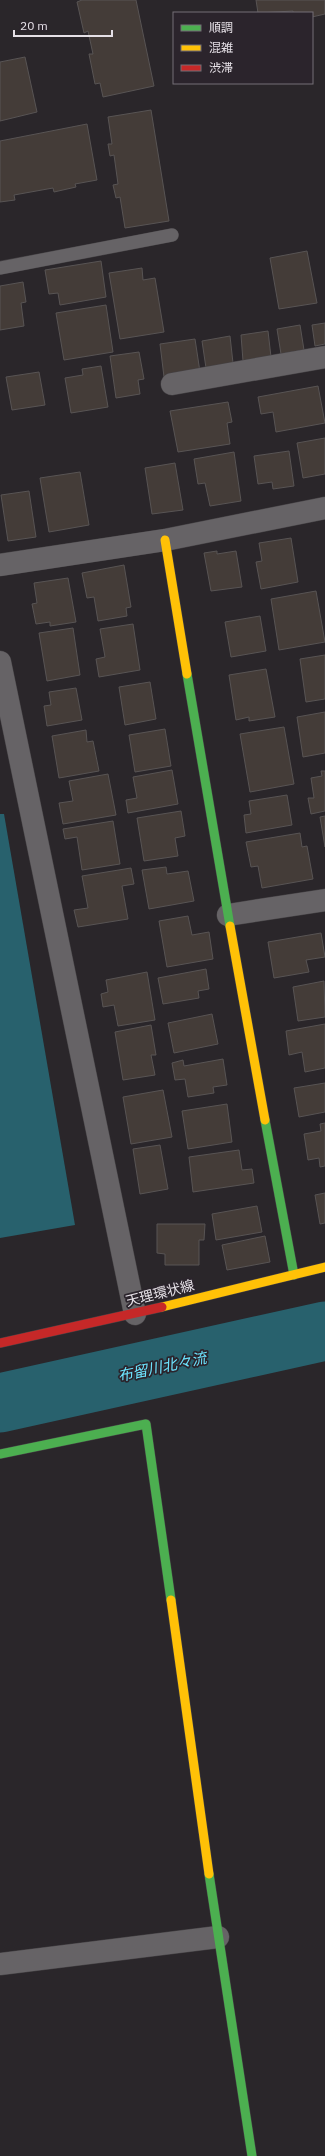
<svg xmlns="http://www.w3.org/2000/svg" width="325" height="2156" viewBox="0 0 325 2156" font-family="'IBM Plex Sans','Noto Sans JP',sans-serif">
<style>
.water{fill:#28616d}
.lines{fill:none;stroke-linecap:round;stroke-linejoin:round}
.river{stroke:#28616d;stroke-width:59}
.building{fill:#443c38;stroke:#585454}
.lane-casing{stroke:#454245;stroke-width:14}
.street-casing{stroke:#454245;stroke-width:23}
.fast-casing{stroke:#454245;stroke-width:10}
.slow-casing{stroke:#454245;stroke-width:10}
.jam-casing{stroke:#454245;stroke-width:10}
.lane{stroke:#666366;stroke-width:13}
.street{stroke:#666366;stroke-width:22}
.fast{stroke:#4caf50;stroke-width:9}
.slow{stroke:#ffc107;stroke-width:9}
.jam{stroke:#c62828;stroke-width:9}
.labels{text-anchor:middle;stroke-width:3.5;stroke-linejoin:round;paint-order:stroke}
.street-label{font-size:14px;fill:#e5e0e6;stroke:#2b242c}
.water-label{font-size:15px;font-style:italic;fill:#6ce4fe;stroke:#2b242c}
</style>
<rect width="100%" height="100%" fill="#2a262a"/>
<path class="water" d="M0,814h4l71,411 -75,13z"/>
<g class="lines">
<path class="river" d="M0,1403l325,-72"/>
</g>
<g class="building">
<path d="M82,0h54l18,86 -51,11 -3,-14 -5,1 -6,-30h4l-5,-23 -4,2 -7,-31z"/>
<path d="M256,0h69v14l-13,3v-4h-19v-2l-35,2z"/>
<path d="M25,57l12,55 -37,9v-59z"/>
<path d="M151,110l18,111 -44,7 -5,-31 -4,1 -3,-13 5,-1 -4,-29 -4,1 -2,-12h4l-4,-27z"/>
<path d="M87,124l10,56 -22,4 1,3 -22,5 -1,-4 -39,7 1,5 -15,2v-61z"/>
<path d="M307,251l10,52 -38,6 -9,-51z"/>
<path d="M101,261l5,36 -46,8 -2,-12 -9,1 -4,-24z"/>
<path d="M142,268l1,12 12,-2 9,54 -44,7 -11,-66z"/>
<path d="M23,282l3,20 -5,1 3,23 -24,4v-44z"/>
<path d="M106,305l7,47 -49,8 -8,-47z"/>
<path d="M325,323v21l-10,2 -3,-21z"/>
<path d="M300,325l4,25 -23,4 -4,-25z"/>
<path d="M268,331l3,26 -28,4 -2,-26z"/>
<path d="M230,336l3,27 -27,5 -4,-27z"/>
<path d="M195,339l5,33 -36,5 -4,-33z"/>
<path d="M139,352l5,27 -6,1 2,14 -24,4 -6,-42z"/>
<path d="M101,366l7,41 -37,6 -6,-35 18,-3 -1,-6z"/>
<path d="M39,372l6,33 -33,5 -6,-33z"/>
<path d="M318,386l7,37 -49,9 -3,-20 -12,2 -3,-17z"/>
<path d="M228,402l4,20 -5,1 3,21 -52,8 -8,-41z"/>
<path d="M325,438v36l-22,4 -6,-35z"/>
<path d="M289,451l5,35 -21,3 -1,-7 -14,2 -4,-28z"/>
<path d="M234,452l7,49 -31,5 -5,-23 -7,1 -4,-25z"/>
<path d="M175,463l8,47 -31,4 -7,-46z"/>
<path d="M80,472l9,53 -40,7 -9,-54z"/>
<path d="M29,491l7,46 -28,4 -7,-46z"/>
<path d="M291,538l7,44 -37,7 -5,-27 6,-1 -3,-18z"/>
<path d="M217,551v3l19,-3 6,36 -31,4 -7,-38z"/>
<path d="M124,565l7,42 -5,1 1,8 -29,5 -4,-24 -7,1 -5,-25z"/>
<path d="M68,578l8,44 -26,4v-4l-14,2 -4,-20 5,-1 -3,-20z"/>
<path d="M316,591l9,51 -46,8 -8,-51z"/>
<path d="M260,616l6,35 -35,6 -6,-35z"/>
<path d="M133,624l7,46 -41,7 -3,-18 9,-2 -5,-28z"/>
<path d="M73,628l7,47 -33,6 -8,-48z"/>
<path d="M325,655v44l-19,3 -6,-43z"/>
<path d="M266,669l9,48 -26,4v-4l-13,3 -7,-45z"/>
<path d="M150,682l6,37 -31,6 -6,-38z"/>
<path d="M76,688l6,32 -35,6 -3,-20 7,-1 -2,-13z"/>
<path d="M325,712v41l-22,4 -6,-40z"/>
<path d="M284,727l10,57 -44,8 -10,-58z"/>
<path d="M165,729l6,37 -36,6 -6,-37z"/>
<path d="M86,730l1,12 6,-1 6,30 -40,7 -7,-42z"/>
<path d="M172,770l6,34 -50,9 -2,-13 11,-2 -4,-21z"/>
<path d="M321,771h4v40l-14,3 -3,-16h6l-3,-20 11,-2z"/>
<path d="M108,774l8,41 -53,9 -4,-21 14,-2 -4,-20z"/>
<path d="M287,795l5,30 -46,8 -2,-18 7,-1 -2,-13z"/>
<path d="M181,811l4,25 -10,2 3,18 -34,5 -7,-43z"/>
<path d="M325,816v31l-5,-30z"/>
<path d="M113,821l7,43 -38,6 -5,-33 -12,2 -2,-10z"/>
<path d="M300,833l2,14 5,-1 6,33 -51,9 -4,-22 -7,1 -5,-25z"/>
<path d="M166,867l1,7 21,-3 6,30 -45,8 -7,-39z"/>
<path d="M131,868l3,16 -12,2 6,33 -50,8 -4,-17 14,-2 -6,-32z"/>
<path d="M188,916l4,19 17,-3 4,27 -46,8 -8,-46z"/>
<path d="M321,933l4,24 -19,3 3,12 -35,6 -6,-36z"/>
<path d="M206,969l3,20 -11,2 1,7 -36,6 -5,-26z"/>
<path d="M147,972l8,48 -37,6 -4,-21 -11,2 -2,-13 7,-2 -2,-12z"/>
<path d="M324,981l1,36 -27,4 -5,-34z"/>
<path d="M212,1014l6,30 -44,9 -6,-30z"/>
<path d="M325,1024v44l-20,4 -3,-20 -13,3 -3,-24z"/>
<path d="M151,1025l5,30h-5l4,20 -32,5 -8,-48z"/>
<path d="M223,1059l4,26 -14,2 1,6 -26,4 -3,-18 -10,1 -3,-17 11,-3 1,6z"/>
<path d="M325,1083v29l-26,5 -5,-29z"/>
<path d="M163,1090l9,47 -41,7 -8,-47z"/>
<path d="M227,1104l5,38 -44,7 -6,-38z"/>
<path d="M325,1123v43l-5,1 -1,-9 -11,2 -4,-26 17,-3 -1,-7z"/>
<path d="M160,1145l8,44 -28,5 -7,-45z"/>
<path d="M239,1150l3,20 10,-1 2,14 -61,9 -4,-35z"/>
<path d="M325,1193v30l-5,1 -5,-29z"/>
<path d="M257,1206l5,26 -46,8 -4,-26z"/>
<path d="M157,1224h48l-1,16h-5v25h-34v-11l-8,-1z"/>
<path d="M265,1236l5,26 -43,8 -5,-25z"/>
</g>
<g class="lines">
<defs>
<path id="lane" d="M0,268l172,-33"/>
<g id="street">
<path d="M172,384l153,-27"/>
<path d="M0,565l165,-25 160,-32"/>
<path d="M0,662l135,652"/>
<path d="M228,915l97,-15"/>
<path d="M0,1964l218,-27"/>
</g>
<g id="fast">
<path d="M187,674l43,252"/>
<path d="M265,1120l29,155"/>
<path d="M0,1454l146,-30 25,176"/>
<path d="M209,1874l43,282"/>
</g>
<g id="slow">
<path d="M165,540l22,134"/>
<path d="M230,926l35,194"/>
<path d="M162,1307l163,-40"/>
<path d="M171,1600l38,274"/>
</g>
<path id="jam" d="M0,1343l162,-36"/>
</defs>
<use href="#lane" class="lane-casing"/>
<use href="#street" class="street-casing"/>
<use href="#fast" class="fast-casing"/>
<use href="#slow" class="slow-casing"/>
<use href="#jam" class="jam-casing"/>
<use href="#lane" class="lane"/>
<use href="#street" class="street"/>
<use href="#fast" class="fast"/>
<use href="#slow" class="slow"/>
<use href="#jam" class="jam"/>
</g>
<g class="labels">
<g class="street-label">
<text transform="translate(160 1293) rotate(-14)" y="5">天理環状線</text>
</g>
<g class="water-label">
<text transform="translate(162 1367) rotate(-12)" y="5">布留川北々流</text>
</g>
</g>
<rect x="173" y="12" width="140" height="72" fill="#2b242c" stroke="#756f76"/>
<rect x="181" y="25" width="20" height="6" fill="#4caf50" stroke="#756f76"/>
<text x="209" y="32" font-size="12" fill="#e5e0e6">順調</text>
<rect x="181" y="45" width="20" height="6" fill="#ffc107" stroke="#756f76"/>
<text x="209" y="52" font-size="12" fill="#e5e0e6">混雑</text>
<rect x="181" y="65" width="20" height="6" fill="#c62828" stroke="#756f76"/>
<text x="209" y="72" font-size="12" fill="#e5e0e6">渋滞</text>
<path d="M14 30v6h98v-6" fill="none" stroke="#e5e0e6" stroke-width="2"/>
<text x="20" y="30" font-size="12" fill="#e5e0e6" stroke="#2b242c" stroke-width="3" paint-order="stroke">20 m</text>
</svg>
